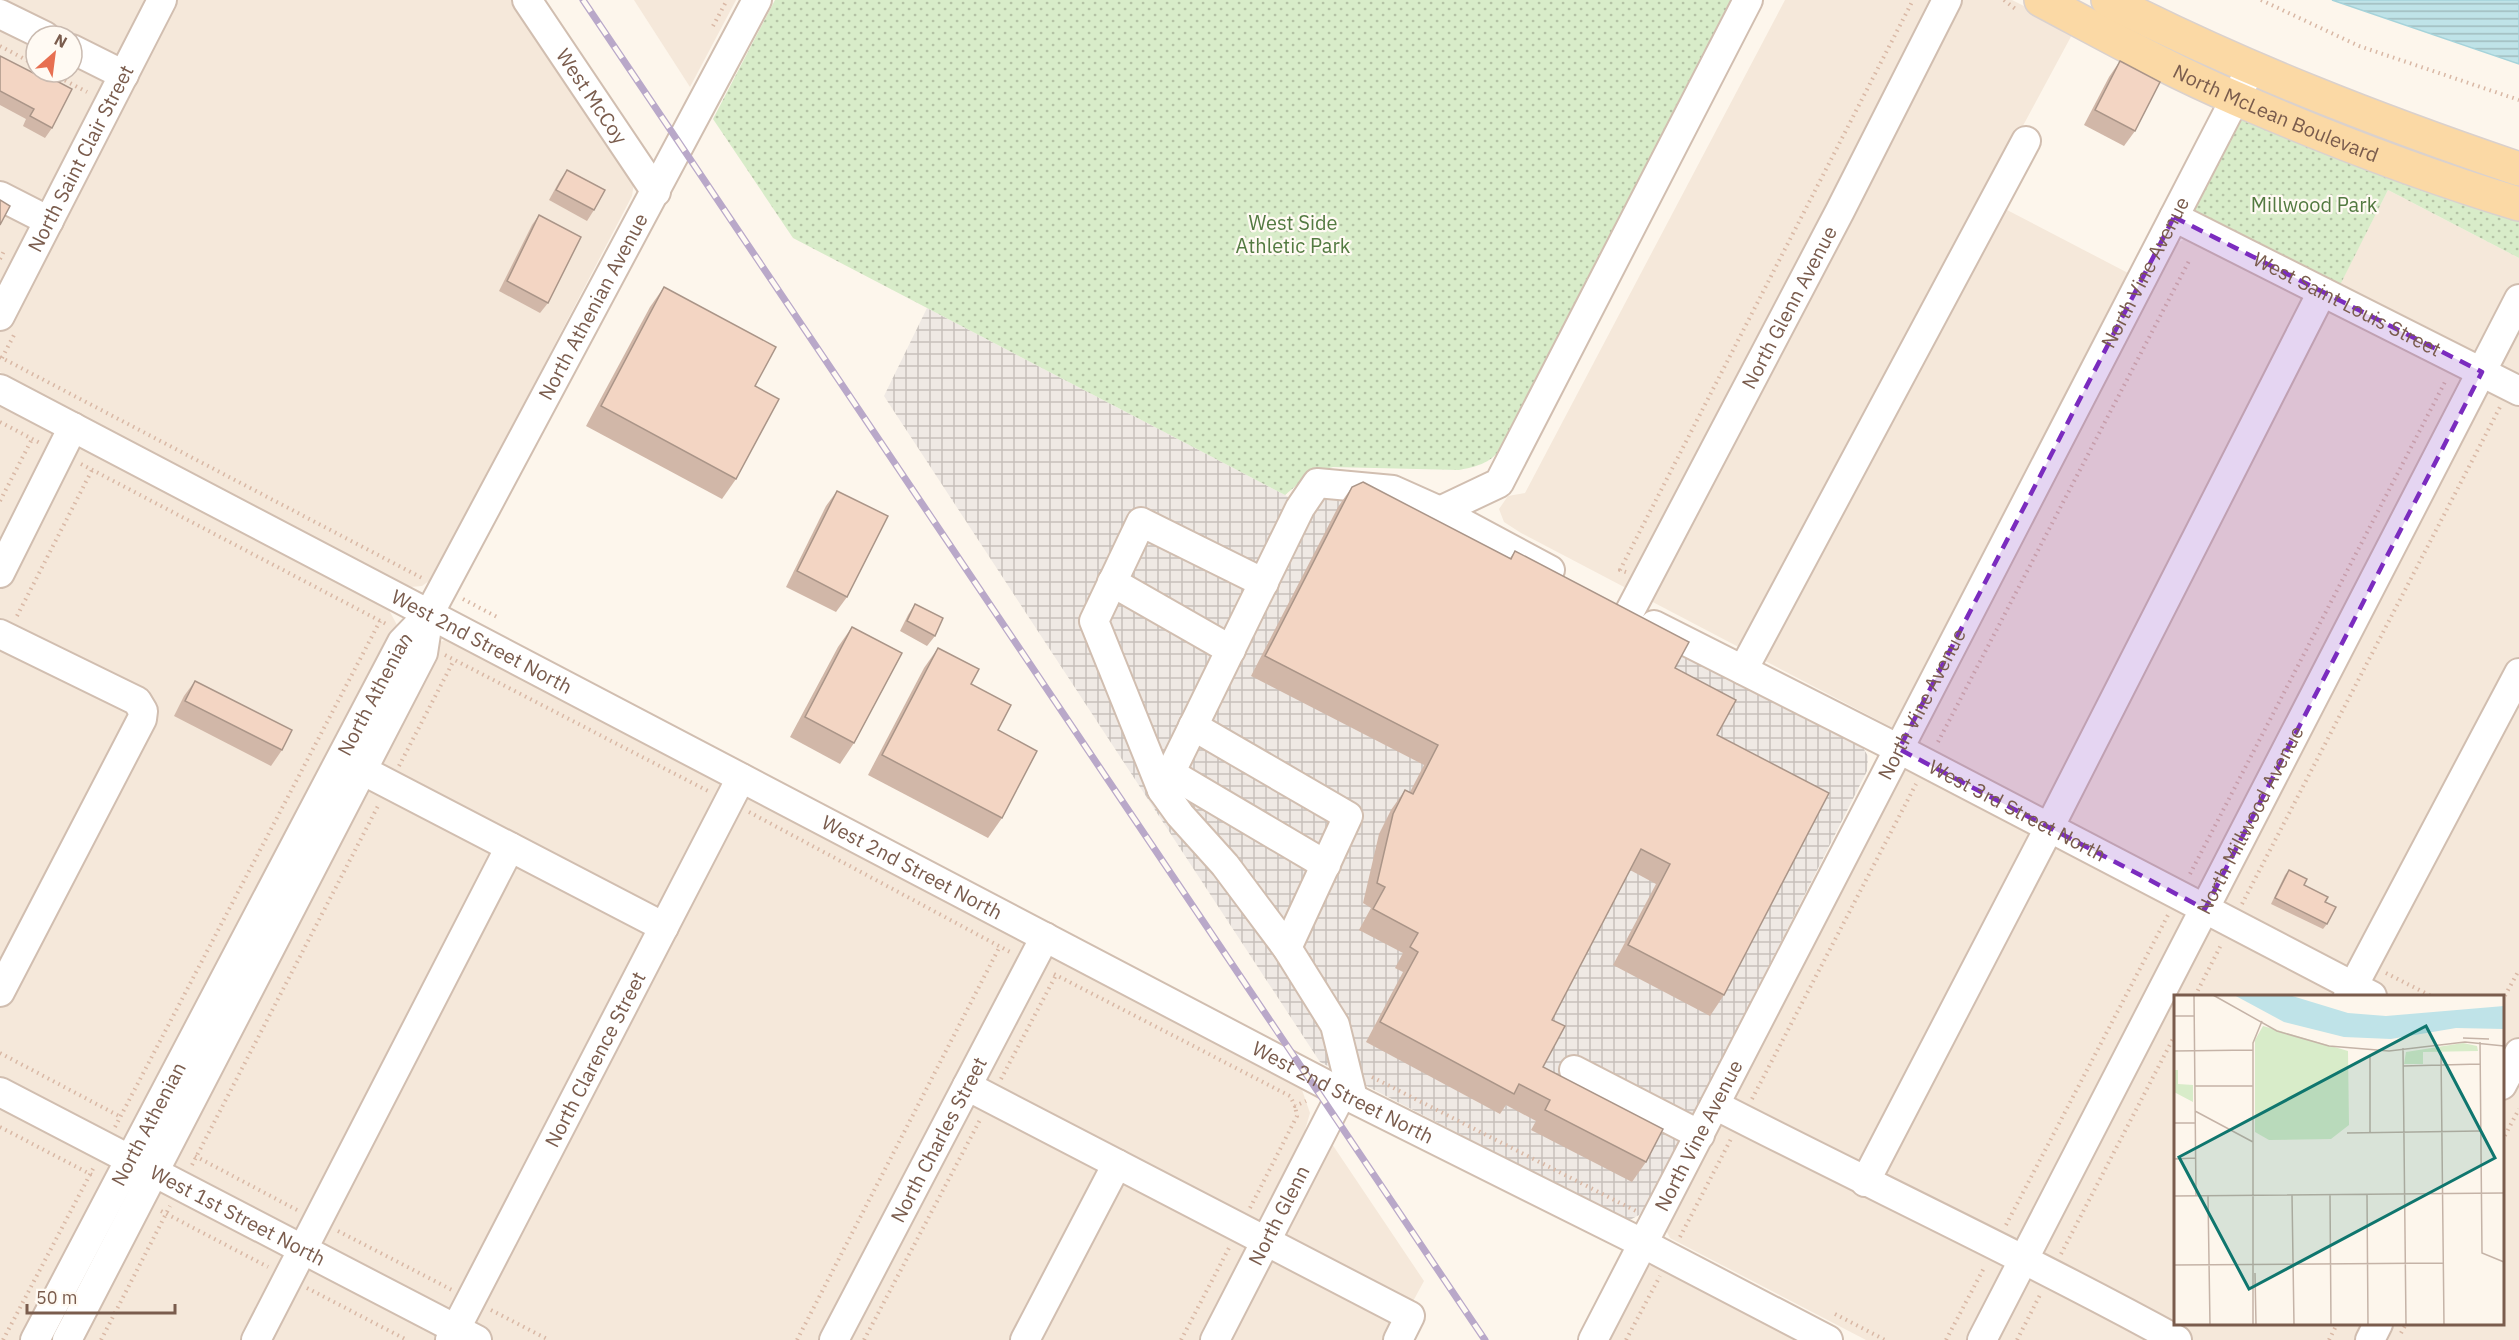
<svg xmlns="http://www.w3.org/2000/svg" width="2519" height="1340" viewBox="0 0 2519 1340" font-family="'IBM Plex Sans',sans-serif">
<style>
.residential{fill:#f5e8da;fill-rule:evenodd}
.industrial{fill:url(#industrial-grid)}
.park{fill:url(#park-dots)}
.water{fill:url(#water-rules);stroke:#a5d3da;stroke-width:1.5}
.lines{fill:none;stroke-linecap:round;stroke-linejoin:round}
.minor-casing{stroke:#d1beb0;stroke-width:32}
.major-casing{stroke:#dad1cd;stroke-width:36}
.path{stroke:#d9b8a5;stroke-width:4;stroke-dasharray:1.5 4.5;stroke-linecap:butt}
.minor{stroke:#fff;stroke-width:28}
.major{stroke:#fbd9a5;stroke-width:33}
.rail-casing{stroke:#b9a8c9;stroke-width:7}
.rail{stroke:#fffaf3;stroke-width:4.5;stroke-dasharray:14;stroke-linecap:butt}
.wall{fill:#d1b7a8}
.building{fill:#f3d5c3;stroke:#aa9588;stroke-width:1.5}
.marked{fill:#7b2cbf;fill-opacity:0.2;stroke:#7b2cbf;stroke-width:4.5;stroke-dasharray:12 8;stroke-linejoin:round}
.labels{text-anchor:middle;stroke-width:4.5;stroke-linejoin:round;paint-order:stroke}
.street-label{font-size:20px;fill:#7a5c4d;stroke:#fffaf3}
.park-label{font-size:20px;fill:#537a41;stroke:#fffaf3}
.inset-road{fill:none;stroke:#c5b3a7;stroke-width:1.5}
.view{fill:#0f766e;fill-opacity:0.15;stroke:#0f766e;stroke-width:3}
.inset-edge{fill:none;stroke:#7a5c4d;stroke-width:3}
</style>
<defs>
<pattern id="industrial-grid" width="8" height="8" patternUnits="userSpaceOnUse" patternTransform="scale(1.5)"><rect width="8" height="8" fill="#efe9e4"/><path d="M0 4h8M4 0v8" fill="none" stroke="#c7c0bb"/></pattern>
<pattern id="park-dots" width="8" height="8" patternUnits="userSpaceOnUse" patternTransform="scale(1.5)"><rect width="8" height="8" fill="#d8ecc9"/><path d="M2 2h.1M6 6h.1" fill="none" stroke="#b4c2a5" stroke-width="1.8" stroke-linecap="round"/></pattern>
<pattern id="water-rules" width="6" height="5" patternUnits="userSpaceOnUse" patternTransform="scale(1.5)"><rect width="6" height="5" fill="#bfe3e8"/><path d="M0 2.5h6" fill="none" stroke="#a0bbbe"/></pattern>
</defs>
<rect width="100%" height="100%" fill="#fdf6ec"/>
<g class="residential">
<path d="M0,0h515l119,183 -2,13 -199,382 -11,8 -12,1 -410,-215zM36,36h36v36h-36z"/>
<path d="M634,0h102l-46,87z"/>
<path d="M1785,0h227l62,31 -90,167 169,88 23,-42 14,-8 138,71 60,-117 131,68v1082h-653l-196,-102 -6,-12 252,-486 -395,-207 -17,-11 -5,-13 9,-13 17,-3zM2176,996h326v328h-326z"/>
<path d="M0,406l389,204 8,15 -3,14 -365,701h-29z"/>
<path d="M450,638l851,449 9,26 -5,17 27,14 92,137 -32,59h-1315l363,-698z"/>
<path d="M1652,1265l10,2 139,73h-196l37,-71z"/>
</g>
<path class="industrial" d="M927,308l358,187 26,17 27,-24 23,-2 499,257 8,13 -1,15 -217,431 -11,13 -11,6 -308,-159 -436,-666z"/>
<g class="park">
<path d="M775,0h960l-227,441c-16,20 -23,24 -49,29l-126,-3 -22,6 -26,22 -492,-257 -80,-119z"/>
<path d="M2252,118l267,98v42l-131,-68 -48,95 -150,-77 48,-87z"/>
</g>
<path class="water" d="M2332,0h187v64z"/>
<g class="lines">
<defs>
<g id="minor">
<path id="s1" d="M527,0l129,192"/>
<path d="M0,14l45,22"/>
<path d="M72,49l52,26"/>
<path d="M0,196l49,25"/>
<path id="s2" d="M2174,217l345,174"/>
<path id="s3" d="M0,316l162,-316"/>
<path id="s4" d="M0,389l1342,704 302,151 184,96"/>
<path d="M1440,511l59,-28 249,-483"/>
<path d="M0,573l73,-146"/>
<path d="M1112,582l119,68"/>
<path id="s5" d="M1629,613l211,-402 107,-211"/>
<path id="s6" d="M1654,625l245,124 473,247"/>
<path d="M0,634l137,67 6,10 -1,8 -142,273"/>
<path d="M1743,670l283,-529"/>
<path d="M1193,726l155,90 -61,132"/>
<path d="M362,770l302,157"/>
<path d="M1170,773l156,92"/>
<path d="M1162,790l-68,-169 47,-99 123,61"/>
<path d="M2348,996l171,-323"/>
<path d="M1574,1070l126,65"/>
<path d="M2502,1085l17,-32"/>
<path d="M967,1086l443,230 -12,24"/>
<path id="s7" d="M0,1092l477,248"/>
<path d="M1353,1098l-18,-73 -48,-77 -62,-83 -45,-50 -18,-25 138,-282 17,-25 76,7 47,21 110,59"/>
<path d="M1715,1105c154,79 310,152 462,235"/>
<path d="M1865,1182l184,-354 273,-536"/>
<path id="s8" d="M35,1340l367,-698 27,-28 328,-614"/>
<path d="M67,1340l356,-687 6,-39"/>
<path d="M256,1340l254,-493"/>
<path id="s9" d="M450,1340l291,-562"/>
<path id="s10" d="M834,1340l211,-403"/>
<path d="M1025,1340l92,-176"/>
<path id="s11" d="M1215,1340l127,-247"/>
<path id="s12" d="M1593,1340l658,-1272"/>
<path id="s13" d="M1982,1340l537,-1041"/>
<path d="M2370,1340l8,-16"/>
</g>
<g id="major">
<path id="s14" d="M2041,0c64,34 128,70 196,99 92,40 186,76 282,105"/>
<path d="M2108,0c133,68 270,121 411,169"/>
</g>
</defs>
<use href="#minor" class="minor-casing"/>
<use href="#major" class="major-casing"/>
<g class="path">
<path d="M2004,0l14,11"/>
<path d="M2261,0l98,46 160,54"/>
<path d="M713,26l14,-26"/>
<path d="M0,46l36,19"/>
<path d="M49,72l38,20"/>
<path d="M0,259l5,-10"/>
<path d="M0,357l422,221"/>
<path d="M2,358l12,-23"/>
<path d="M0,422l40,21"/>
<path d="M81,464l307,161"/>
<path d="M0,501l32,-62"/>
<path d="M1626,572l-6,-2 293,-570"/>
<path d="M463,599l34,18"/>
<path d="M17,616l75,-146"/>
<path d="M445,655l265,137"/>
<path d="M1938,742l252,-483"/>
<path d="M399,766l55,-106"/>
<path d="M749,812l263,141"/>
<path d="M2190,874l256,-494"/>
<path d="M2242,904l258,-497"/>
<path d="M2386,973l45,23"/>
<path d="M1054,974l236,122 5,10 11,-5"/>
<path d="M2195,996l27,-53"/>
<path d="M2502,1001l17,-31"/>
<path d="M0,1053l121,64"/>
<path d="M1372,1077l264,134"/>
<path d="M1001,1079l55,-104"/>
<path d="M1752,1099l164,-315"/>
<path d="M0,1127l92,48"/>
<path d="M115,1127l265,-506"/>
<path d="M2502,1141l17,-32"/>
<path d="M195,1156l102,54"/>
<path d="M192,1165l187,-361"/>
<path d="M1250,1208l47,-92 -2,-10"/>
<path d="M161,1211l107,56"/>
<path d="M2006,1225l162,-310"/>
<path d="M338,1231l114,59"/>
<path d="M1680,1237l52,-100"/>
<path d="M2061,1254l115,-221"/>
<path d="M307,1288l100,52"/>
<path d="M491,1310l58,30"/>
<path d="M1835,1314l50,26"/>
<path d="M2401,1333l5,-9"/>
<path d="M3,1340l92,-175"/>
<path d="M101,1340l69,-134"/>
<path d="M797,1340l203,-394"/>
<path d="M864,1340l117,-222"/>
<path d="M1181,1340l49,-94"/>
<path d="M1626,1340l34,-64"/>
<path d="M1946,1340l39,-74"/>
<path d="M2017,1340l24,-47"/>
<path d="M2329,1340l8,-16"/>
</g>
<use href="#minor" class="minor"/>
<use href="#major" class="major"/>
<defs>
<path id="rail" d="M583,0l902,1340"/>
</defs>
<use href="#rail" class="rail-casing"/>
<use href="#rail" class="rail"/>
</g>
<g class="wall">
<path d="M0,56l48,25 3,-3 1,50 -7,10 -22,-12 3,-7 -26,-14z"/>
<path d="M2120,61l15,70 -11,15 -40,-21 25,-48z"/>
<path d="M567,170l27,40 -7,11 -38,-21 11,-20z"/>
<path d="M539,215l9,88 -8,10 -41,-22 33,-66z"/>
<path d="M664,287l91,99 -19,93 -14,20 -136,-73 64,-119z"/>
<path d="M1352,487l158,71 5,-7 160,117 42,67 7,260 -14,21 -97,-51 43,-81 -26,-14 -78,150 -9,47 103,95 -14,20 -101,-52 5,-9 -30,-16 -6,9 -134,-72 37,-70 -8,-4 8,-15 -44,-23 12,-22 -8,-5 16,-69 12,-24 14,-20 5,2 14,-27 -173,-89 87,-169z"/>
<path d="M837,491l10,106 -11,15 -50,-25 40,-81z"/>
<path d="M915,604l20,32 -8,10 -27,-15 8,-16z"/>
<path d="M852,627l2,116 -14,21 -50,-27 48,-90z"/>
<path d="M938,648l33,36 27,46 4,88 -14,20 -120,-63 56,-107z"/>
<path d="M195,681l87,69 -11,16 -97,-50 10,-20z"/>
<path d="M2289,870l15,15 21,17 2,22 -4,5 -52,-25 14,-29z"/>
</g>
<g class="building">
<path d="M0,56l49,25 2,-3 21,11 -20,39 -22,-12 4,-7 -34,-18z"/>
<path d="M2120,61l40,21 -25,49 -40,-21z"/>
<path d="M567,170l38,20 -11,20 -38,-20z"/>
<path d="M0,200l10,6 -10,19z"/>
<path d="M539,215l42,22 -33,66 -41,-22z"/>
<path d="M664,287l112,60 -21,39 24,13 -43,80 -135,-73z"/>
<path d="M1363,482l148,77 4,-8 174,91 -14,26 61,32 -19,35 112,58 -105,202 -96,-50 42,-81 -29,-15 -89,171 13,6 -22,41 120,62 -17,33 -101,-52 5,-10 -31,-16 -5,10 -134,-72 38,-70 -8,-5 8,-14 -45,-24 12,-22 -8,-4 16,-69 12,-24 8,4 25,-49 -173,-89 87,-169z"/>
<path d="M837,491l51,25 -41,81 -50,-26z"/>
<path d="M915,604l28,14 -8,18 -28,-15z"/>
<path d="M852,627l50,26 -48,90 -49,-26z"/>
<path d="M938,648l41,21 -8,15 40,21 -13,25 39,21 -35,67 -120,-63z"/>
<path d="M195,681l97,49 -10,20 -97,-49z"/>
<path d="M2289,870l18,9 -3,6 24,12 -3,5 11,5 -9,17 -52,-26z"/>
</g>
<path class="marked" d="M2174,217l308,155 -277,537 -306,-160z"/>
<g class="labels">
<g class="street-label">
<text dy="7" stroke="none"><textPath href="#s1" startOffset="116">West McCoy</textPath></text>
<text dy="7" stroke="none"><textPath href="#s14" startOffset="261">North McLean Boulevard</textPath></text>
<text dy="7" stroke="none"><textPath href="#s3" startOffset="177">North Saint Clair Street</textPath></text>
<text dy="7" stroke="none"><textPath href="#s12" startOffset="1202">North Vine Avenue</textPath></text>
<text dy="7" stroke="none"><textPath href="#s2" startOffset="194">West Saint Louis Street</textPath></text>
<text dy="7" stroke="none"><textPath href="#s5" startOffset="345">North Glenn Avenue</textPath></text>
<text dy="7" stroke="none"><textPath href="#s8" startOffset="1176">North Athenian Avenue</textPath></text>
<text dy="7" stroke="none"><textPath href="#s4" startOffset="544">West 2nd Street North</textPath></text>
<text dy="7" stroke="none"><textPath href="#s8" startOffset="730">North Athenian</textPath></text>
<text dy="7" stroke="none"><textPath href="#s12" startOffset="716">North Vine Avenue</textPath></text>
<text dy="7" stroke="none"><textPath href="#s6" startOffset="408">West 3rd Street North</textPath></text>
<text dy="7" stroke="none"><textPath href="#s13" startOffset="585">North Millwood Avenue</textPath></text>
<text dy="7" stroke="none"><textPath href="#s4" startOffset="1030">West 2nd Street North</textPath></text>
<text dy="7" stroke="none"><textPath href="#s9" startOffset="316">North Clarence Street</textPath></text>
<text dy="7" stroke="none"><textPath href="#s4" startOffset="1516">West 2nd Street North</textPath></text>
<text dy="7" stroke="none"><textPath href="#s8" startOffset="244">North Athenian</textPath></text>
<text dy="7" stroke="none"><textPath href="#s12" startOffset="230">North Vine Avenue</textPath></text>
<text dy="7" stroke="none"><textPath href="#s10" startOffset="226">North Charles Street</textPath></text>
<text dy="7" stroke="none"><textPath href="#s7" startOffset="268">West 1st Street North</textPath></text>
<text dy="7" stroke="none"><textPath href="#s11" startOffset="140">North Glenn</textPath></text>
</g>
<g class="park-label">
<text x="2314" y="212">Millwood Park</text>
<text x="1293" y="230">West Side<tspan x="1293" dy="23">Athletic Park</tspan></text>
</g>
</g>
<g transform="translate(2174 995)">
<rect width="330" height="330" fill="#fdf6ec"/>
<path d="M0,75h4v14l15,1v17l-19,-10z" fill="#d8ecc9"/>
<path d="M89,31l85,25 1,74 -18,14 -62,1 -14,-8v-92zM289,48l14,3 1,5 -55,1v12h-19l2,-12z" fill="#d8ecc9"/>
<path d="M60,0h55l59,18 38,3 118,-10v23l-48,-1 -65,11 -47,-2 -60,-15z" fill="#bfe3e8"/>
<path class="inset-road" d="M20,0l2,201M39,0l64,36 52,15 60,5 76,-9 39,4M0,21h20M289,43l26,1M306,47l2,211 22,9M229,53l3,277M0,56l79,-1M267,57l3,273M196,60v78M229,71l77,-2M21,91h58M21,116l58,31M0,128h21M173,138l133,-2M0,164l21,-1M118,200l2,130M156,200l1,130M193,200l1,130M0,201l330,-3M34,201l2,129M0,270l269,-2M81,278l1,52M79,330v-282l9,-22"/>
<path class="view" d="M252,31l69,132 -246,131 -70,-132z"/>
<rect width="330" height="330" class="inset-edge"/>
</g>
<g transform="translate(54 54) rotate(28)"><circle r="28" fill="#fffaf3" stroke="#cabbb1" stroke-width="1.5"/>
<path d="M0-4.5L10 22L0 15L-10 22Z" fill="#e76f51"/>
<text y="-9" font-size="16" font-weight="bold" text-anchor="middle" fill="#7a5c4d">N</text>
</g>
<path d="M27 1304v9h148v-9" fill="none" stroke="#7a5c4d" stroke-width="3"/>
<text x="36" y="1304" font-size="18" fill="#7a5c4d" stroke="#fffaf3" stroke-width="4.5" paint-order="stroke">50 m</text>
</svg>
